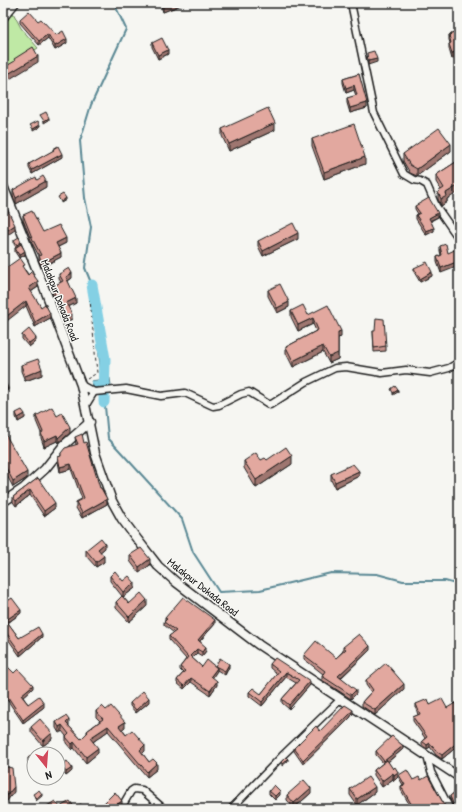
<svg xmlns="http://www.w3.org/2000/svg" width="462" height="812" viewBox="0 0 462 812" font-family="'Patrick Hand',sans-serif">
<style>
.green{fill:#bfe9a5;stroke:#6e8260}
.water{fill:#84d0e4;stroke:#5a8894}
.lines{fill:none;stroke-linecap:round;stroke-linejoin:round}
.stream{stroke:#5a8894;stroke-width:2}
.river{stroke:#84d0e4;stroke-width:11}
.minor-casing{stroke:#1c1c1c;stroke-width:9}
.tertiary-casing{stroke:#1c1c1c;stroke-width:11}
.path{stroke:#1c1c1c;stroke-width:1;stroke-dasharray:3 3;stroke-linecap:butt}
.minor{stroke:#f6f6f2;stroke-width:6}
.tertiary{stroke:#f6f6f2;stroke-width:8}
.wall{fill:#c29089;stroke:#1c1c1c}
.shaded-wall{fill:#9e766f;stroke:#1c1c1c}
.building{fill:#e2a89f;stroke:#1c1c1c}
.labels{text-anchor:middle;stroke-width:3;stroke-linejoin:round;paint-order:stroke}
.street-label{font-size:11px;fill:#1c1c1c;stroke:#f6f6f2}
</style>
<rect width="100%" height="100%" fill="#f6f6f2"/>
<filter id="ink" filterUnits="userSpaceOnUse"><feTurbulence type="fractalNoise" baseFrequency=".025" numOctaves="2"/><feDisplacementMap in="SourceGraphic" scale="8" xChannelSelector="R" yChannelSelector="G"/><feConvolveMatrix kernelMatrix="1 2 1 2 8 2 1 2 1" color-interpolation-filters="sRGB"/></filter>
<g filter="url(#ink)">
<path class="green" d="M3,3l6,2 12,23 17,20 -28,18 -7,-8z"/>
<path class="water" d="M110,378l1,7 -17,3 -3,-7z"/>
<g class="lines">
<g class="stream">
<path d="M102,381l-10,-96 -7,-17 6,-41 -6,-29 -5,-57 11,-36 35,-76 -12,-26"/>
<path d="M103,385l5,53 74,81 11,33 26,40 41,-2 71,-17 46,1 26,7h42l14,4"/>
</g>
<path class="river" d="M92,285l13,74 -1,43"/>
<defs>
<g id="minor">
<path d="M351,3l23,110 30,61 10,6 6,1 7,4 9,21 23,33"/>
<path d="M3,19l13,-16"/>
<path d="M81,385l13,7 32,-3 35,7 24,-3 28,13 6,-1 22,-11 8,-2 21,13 36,-23 29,-14 11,-1 36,6 24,-3 24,3 19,-5 10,-6"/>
<path d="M86,405l8,-13"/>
<path d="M427,756l4,16 19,37"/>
<path d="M124,803l7,-12 3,-2 8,1 22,19"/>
<path d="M231,809l51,-53 59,-57"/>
</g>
<g id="tertiary">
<path d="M3,186l44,109 34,90 14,68 17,48 10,18 15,20 21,27 18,16 83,63 200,132"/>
<path d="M3,502l21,-14 21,-19 19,-24 26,-23"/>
</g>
</defs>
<use href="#minor" class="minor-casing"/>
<use href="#tertiary" class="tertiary-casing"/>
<path class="path" d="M87,379l10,-6 -7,-73"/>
<use href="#minor" class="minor"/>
<use href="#tertiary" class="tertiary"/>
</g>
<g class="wall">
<path d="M160,3h26l-23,9z"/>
<path d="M20,19l18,2 18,14 11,8 -12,7 -7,-12 -9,7 -19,-22z"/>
<path d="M459,31l-7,28 -3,-10v-5l1,-1 -1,-3v-5z"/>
<path d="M152,43l16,11 -10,5 -6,-12z"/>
<path d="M359,74l8,34 -17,5 -3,-10v-5l9,-2 -2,-6 -8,3 -3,-10v-4z"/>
<path d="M222,129l53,1 -46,21 -7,-15z"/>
<path d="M312,139l53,25 -41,15 -12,-33z"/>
<path d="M53,149l9,8 -30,17 -3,-6v-4l24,-13z"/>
<path d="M451,151l-34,25 -7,-3 -7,-12v-7z"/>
<path d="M459,160l-12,39v3l-6,4 -3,-7v-7l3,-2 -5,-8v-7z"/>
<path d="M37,180l9,7 -30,17 -3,-8v-6z"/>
<path d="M415,206l23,11 -7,4 3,10 -8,4 -10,-16v-4l2,-1 -3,-5z"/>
<path d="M23,215l20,17 23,11 -8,4 3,10 -19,10 -3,-6v-5l-6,-11 -10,-25z"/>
<path d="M298,239l-35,17 -5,-10v-5z"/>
<path d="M14,240l7,4 4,11 -6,3 -4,-6v-4l1,-1 -2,-3z"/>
<path d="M440,246l8,7 -7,20 -4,-11v-5l4,-2 -1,-4z"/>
<path d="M414,268l18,8 -12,6 -6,-10z"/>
<path d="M25,270l13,17 -7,5 10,15 9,11 -15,9 -9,-21z"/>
<path d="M59,274l13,4 -4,3 8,22 -8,4 4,12 -8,4 -12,-31v-5l9,-5 -2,-3z"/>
<path d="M268,290l21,17 -12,6 -9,-17z"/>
<path d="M291,311l17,4 33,22 -3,1v21l-9,4 -6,-11 -30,15 -7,-14v-6l30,-16 -3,-7 -15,7 -7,-14z"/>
<path d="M373,331l13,15v5l-12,1z"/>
<path d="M22,335l14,6 -7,6 -7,-8z"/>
<path d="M21,365l21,10 -17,6 -4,-10z"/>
<path d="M16,413l9,5 -7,4 -2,-5z"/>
<path d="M36,416h21l13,17 -12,10 -1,-2 -13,6 -3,-9v-5l-5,-12z"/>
<path d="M3,430l24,48 -14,9 -10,-19z"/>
<path d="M75,437l9,6 16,45 7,16 -25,14 -6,-10v-6l6,-3 -11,-30 -11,3 -2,-10v-5l3,-1v-3l15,-8z"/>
<path d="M267,460l25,4 -36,24 -12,-20v-7z"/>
<path d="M331,474l28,2 -24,12 -4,-8z"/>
<path d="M38,478l17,30 -11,8 -14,-21 -14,11 -3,-4v-5z"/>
<path d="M105,548l-5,4 4,10 -8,5 -10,-11v-6z"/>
<path d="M130,555l20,10 -11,8 -9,-12z"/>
<path d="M110,576l13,5 12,7 -12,9 6,7 18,2 -18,16 -13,-14v-6l6,-6 -12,-15z"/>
<path d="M3,604l18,9 -13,10 11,15 23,-1 -22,19 -17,-24z"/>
<path d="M165,618l50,6 -15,17 6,10 -4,5 -5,-3 -5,5 10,9 13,-1 14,1 -4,8 -8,-5 -5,7 5,8 -7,10 -19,-13 -7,7 -7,-6v-3l6,-7 -3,-3v-3l6,-8 -17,-19v-4l5,-3 -10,-8v-3l1,-2z"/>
<path d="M343,647l27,3 -29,28 15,16 -5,5 -29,-19v-4l1,-2 -19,-15v-4l32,3 7,-7z"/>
<path d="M270,664l40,21 -21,24 -7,-6v-4l14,-16 -10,-6 -24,29 -13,-10v-4l12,2 16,-20 -7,-6z"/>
<path d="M3,671l11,2 19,15 -10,9 5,7 16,3 -21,16 -15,-22 -5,-4z"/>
<path d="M366,680l38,9 -29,26 -13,-9v-4l9,-10 -5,-7z"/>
<path d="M149,702l-13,11 -6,-7v-3z"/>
<path d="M416,704l14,1 17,3 12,21v16l-17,14 -6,-4 -6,-8 -3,2 -5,-4v-4l3,-3 -12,-17v-4l5,-2 -2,-7z"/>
<path d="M106,710l19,17 -3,2 4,6 19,16 -3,2 7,9 8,7 -10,8 -39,-46 -15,11 5,11 -12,10 -12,-15 -2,2 -6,-7v-7l-4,-5 -3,2 -3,-5v-6l13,4 12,13 6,-6v-2l13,-10 -4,-4v-6z"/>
<path d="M353,713l-3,5 -47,46 -9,-13v-3l26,-17z"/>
<path d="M31,727l21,12 -9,7 -12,-14z"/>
<path d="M403,749l-15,13 10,15 -4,4 -1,-2 -11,8 -8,-12v-5l9,-7 -7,-8v-4z"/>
<path d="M34,754v16l-6,-7v-5z"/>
<path d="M61,765l11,6 -6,5 -5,-7z"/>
<path d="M399,775l14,5h8l25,28 2,1h-36l-11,-19v-4l2,-1 -4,-7z"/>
<path d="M350,789l25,3 -18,13 -7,-10z"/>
<path d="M459,789v18l-2,2 -4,-2 -3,-8v-3z"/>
<path d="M269,791l11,4 -5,5 -6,-6z"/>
<path d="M311,793l-17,15 -7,-8v-5z"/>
<path d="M103,804l19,3 -4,2h-15z"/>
</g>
<g class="shaded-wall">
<path d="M169,3h17l-23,9v-7z"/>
<path d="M48,34v4l-9,7v-4z"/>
<path d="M67,39v4l-12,7v-4z"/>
<path d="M168,50v4l-10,5v-4z"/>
<path d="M459,51v6l-7,2v-6z"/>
<path d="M38,56v6l-35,21v-6z"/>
<path d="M377,59v3l-9,3v-4z"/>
<path d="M354,85v5l-8,3v-5z"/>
<path d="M367,103v5l-17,5v-5z"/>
<path d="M49,118v2l-5,3v-2z"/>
<path d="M275,123v7l-46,21v-7z"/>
<path d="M40,125v2l-7,4v-2z"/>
<path d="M451,144v7l-34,25v-7z"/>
<path d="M62,154v3l-30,17v-4z"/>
<path d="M365,157v7l-41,15v-7z"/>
<path d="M46,181v6l-30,17v-6z"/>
<path d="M459,185v7l-12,7v3l-6,4v-7l5,-6z"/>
<path d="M66,198v2l-5,3v-1z"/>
<path d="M438,213v4l-9,4v-3z"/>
<path d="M15,225v5l-12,8v-5z"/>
<path d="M434,228v3l-8,4v-4z"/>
<path d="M298,233v6l-35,17v-5z"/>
<path d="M66,238v5l-10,5v-5z"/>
<path d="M21,242v3l-4,3v-3z"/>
<path d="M25,251v4l-6,3v-3z"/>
<path d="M61,253v4l-19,10v-4z"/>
<path d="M459,261v5l-18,7v-5z"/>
<path d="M432,272v4l-12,6v-3z"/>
<path d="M72,273v5l-6,4v-5z"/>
<path d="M38,281v6l-9,6v-5z"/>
<path d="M76,298v5l-10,5v-5z"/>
<path d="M26,301v5l-23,18v-5z"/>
<path d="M289,302v5l-12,6v-5z"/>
<path d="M50,313v5l-15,9v-5z"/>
<path d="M72,314v5l-8,4v-5z"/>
<path d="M313,318v6l-15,7v-6z"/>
<path d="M341,331v6l-3,1v21l-9,4v-6l9,-25z"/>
<path d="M36,338v3l-7,6v-4z"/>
<path d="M323,346v6l-30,15v-6z"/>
<path d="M42,369v6l-17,6v-5z"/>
<path d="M8,388v2l-5,3v-2z"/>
<path d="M398,390v2l-5,3v-2z"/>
<path d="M25,414v4l-7,4v-4z"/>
<path d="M70,427v6l-12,10v-5z"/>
<path d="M57,435v6l-13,6v-6z"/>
<path d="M292,456v8l-36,24v-8z"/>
<path d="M71,464v5l-11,3v-5z"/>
<path d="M359,471v5l-24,12v-6z"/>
<path d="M27,472v6l-14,9v-6z"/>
<path d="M30,490v5l-14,11v-5z"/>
<path d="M107,499v5l-25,14v-5z"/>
<path d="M55,503v5l-11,8v-5z"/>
<path d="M105,543v5l-7,6v-5z"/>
<path d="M104,556v6l-8,5v-5z"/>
<path d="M150,559v6l-11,8v-6z"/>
<path d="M135,583v5l-12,9v-5z"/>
<path d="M147,600v6l-18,16v-5z"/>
<path d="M21,610v3l-15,11v-4z"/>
<path d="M215,620v4l-17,19v-3z"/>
<path d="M42,634v3l-22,19v-4z"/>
<path d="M370,646v4l-32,30v-4z"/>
<path d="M206,647v4l-4,5v-4z"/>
<path d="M197,649v4l-7,7v-4z"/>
<path d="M7,654v6l-4,3v-5z"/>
<path d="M229,664v3l-4,8v-4z"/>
<path d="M217,668v3l-6,9v-4z"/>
<path d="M286,672v5l-24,29v-4z"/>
<path d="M191,678v4l-7,7v-3z"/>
<path d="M217,681v4l-7,10v-4z"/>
<path d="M310,681v4l-21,24v-4z"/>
<path d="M404,684v5l-29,26v-5z"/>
<path d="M33,685v3l-12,11v-4z"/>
<path d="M356,690v4l-5,5v-4z"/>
<path d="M149,698v4l-13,11v-3z"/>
<path d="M44,703v4l-21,16v-3z"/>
<path d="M353,710v3l-3,5 -47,46v-4z"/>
<path d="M69,720v6l-3,-3z"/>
<path d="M459,721v5l-4,2v-4z"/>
<path d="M125,722v5l-6,5v-6z"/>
<path d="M62,725v6l-3,2v-6z"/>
<path d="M108,726v5l-18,13v-6z"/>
<path d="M52,733v6l-9,7v-5z"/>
<path d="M459,741v4l-17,14v-4z"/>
<path d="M74,742v6l-2,2v-6z"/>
<path d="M430,743v4l-3,2v-4z"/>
<path d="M145,745v6l-5,5v-6z"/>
<path d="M403,746v3l-19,16v-4z"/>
<path d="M98,748v5l-12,10v-6z"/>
<path d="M288,759v2l-6,5v-2z"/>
<path d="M157,763v6l-10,8v-5z"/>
<path d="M72,768v3l-6,5v-4z"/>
<path d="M398,772v5l-4,4v-6z"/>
<path d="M393,773v6l-11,8v-6z"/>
<path d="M14,787v5l-11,14v-6z"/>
<path d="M375,787v5l-18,13v-6z"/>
<path d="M311,788v5l-17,15v-5z"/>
<path d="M280,791v4l-5,5v-4z"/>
<path d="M42,794v2l-6,5v-2z"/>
<path d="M122,801v6l-4,2h-8z"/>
<path d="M459,803v4l-2,2h-4z"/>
</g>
<g class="building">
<path d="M162,3h7l-6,2z"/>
<path d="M29,11l9,10 3,-2 15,16 7,-4 4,8 -12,7 -7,-12 -9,7 -19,-22z"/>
<path d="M459,31v20l-7,2 -3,-9 2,-1 -2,-8z"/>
<path d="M162,38l6,12 -10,5 -6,-12z"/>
<path d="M33,47l5,9 -35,21v-9l12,-7 -1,-2z"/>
<path d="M374,51l3,8 -9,2 -1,-8z"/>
<path d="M359,74l8,29 -17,5 -3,-10 10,-3 -3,-10 -8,3 -3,-9z"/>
<path d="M268,108l7,15 -46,21 -7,-15z"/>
<path d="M46,112l3,6 -5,3 -4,-6z"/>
<path d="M38,121l2,4 -7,4 -3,-4z"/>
<path d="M354,124l11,33 -41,15 -12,-33z"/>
<path d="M439,128l12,16 -34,25 -7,-4 -7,-11z"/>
<path d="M58,146l4,8 -30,16 -3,-6 25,-14 -1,-1z"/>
<path d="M459,160v25l-13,8 1,3 -6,3 -3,-7 6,-4 -8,-13z"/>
<path d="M43,176l3,5 -30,17 -3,-8 23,-13 1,3z"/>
<path d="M63,194l3,4 -5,4 -3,-5z"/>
<path d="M3,196l2,4 -2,1 12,24 -12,8z"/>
<path d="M429,198l9,15 -9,5 5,10 -8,3 -10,-16 4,-2 -5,-7z"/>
<path d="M32,211l11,21 16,-7 7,13 -10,5 5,10 -19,10 -3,-7 2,-1 -8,-15 -10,-25z"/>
<path d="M293,223l5,10 -35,18 -5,-10z"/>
<path d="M19,237l2,5 -4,3 -3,-5z"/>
<path d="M21,244l4,7 -6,4 -4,-7z"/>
<path d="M446,244l2,9 11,-5v13l-18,7 -4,-11 5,-2 -2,-9z"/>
<path d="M20,258l5,7 -3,1 6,9 3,-3 7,9 -9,7 12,19 4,-3 5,9 -15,9 -9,-21 -23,18v-49z"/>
<path d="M427,262l5,10 -12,7 -6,-11z"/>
<path d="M69,268l3,5 -6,4 10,21 -10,5 6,11 -8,4 -12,-31 11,-6 -4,-7z"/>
<path d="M280,284l9,18 -12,6 -9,-18z"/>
<path d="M303,305l5,10 20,-10 13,26 -3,1v21l-9,4 -6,-11 -30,15 -7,-14 32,-17 -5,-12 -15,7 -7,-14z"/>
<path d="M376,318l8,1 2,27 -12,2 -1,-17h2z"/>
<path d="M29,329l7,9 -7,5 -7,-8z"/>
<path d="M38,359l4,10 -17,7 -4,-11z"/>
<path d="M6,384l2,4 -5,3v-6z"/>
<path d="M395,386l3,4 -5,3 -2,-4z"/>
<path d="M52,407l5,9 5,-3 8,14 -12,11 -1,-3 -13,6 -3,-8 2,-1 -7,-16z"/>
<path d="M22,410l3,4 -7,4 -2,-5z"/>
<path d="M3,430l24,42 -14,9 -10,-19z"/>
<path d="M82,434l2,9 2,-1 14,46h1l6,11 -25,14 -6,-11 8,-4 -13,-34 -11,3 -2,-10 3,-1v-3l4,-5 13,-4 -3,-7z"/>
<path d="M286,447l6,9 -36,24 -12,-19 12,-8 5,7 4,-2 2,2z"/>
<path d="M353,464l6,7 -24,11 -4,-8z"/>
<path d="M38,478l17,25 -11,8 -14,-21 -14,11 -3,-4z"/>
<path d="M101,538l4,5 -7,6 6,7 -8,6 -10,-12z"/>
<path d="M141,548l9,11 -11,8 -9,-12z"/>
<path d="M115,571l8,10 6,-5 6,7 -12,9 -13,-16z"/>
<path d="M141,593l6,7 -18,17 -13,-15 6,-6 7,8z"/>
<path d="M183,597l32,23 -17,20 8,7 -4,5 -5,-3 -7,7 12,11 5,-7 10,8 -6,8 6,5 -7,10 -19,-13 -7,8 -7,-6 8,-9 -5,-4 8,-10 -19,-21 7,-5 -12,-9 3,-3 -2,-1z"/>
<path d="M12,598l9,12 -15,10 13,18 19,-11 4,7 -22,18 -17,-24v-24z"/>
<path d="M359,634l11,12 -32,30 18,14 -5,5 -29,-19 3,-5 -21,-16 12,-14 20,17 10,-9 -3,-2z"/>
<path d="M3,649l4,5 -4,4z"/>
<path d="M220,658l9,6 -4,7 -10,-5z"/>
<path d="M275,658l35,23 -21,24 -7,-6 17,-19 -13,-8 -24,30 -13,-10 4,-4 8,6 18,-23 -9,-7z"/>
<path d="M386,663l18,21 -29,26 -13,-8 11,-12 -7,-10z"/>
<path d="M7,666l7,7 4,-4 15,16 -12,10 7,9 11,-8 5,7 -21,17 -15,-23 -5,-4v-22z"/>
<path d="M143,691l6,7 -13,12 -6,-7z"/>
<path d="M428,699l2,6 12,-6 5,9 10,-6 2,2v17l-4,3 4,5v12l-17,14 -6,-4 -6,-8 -3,2 -5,-4 5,-4 -14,-20 7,-3 -4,-10z"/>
<path d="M345,705l8,5 -3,4 -47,46 -9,-12 22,-22 4,5z"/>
<path d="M102,706l4,4 5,-4 14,16 -6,4 7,9 6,-5 13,15 -5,5 9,12 4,-3 4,4 -10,9 -39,-46 -18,12 8,10 -12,9 -12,-15 -2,2 -6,-7 3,-3 -7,-9 -3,2 -3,-5 10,-6 3,4 -3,3 15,16 7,-7 -1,-1 16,-12 -7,-8z"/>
<path d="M40,719l12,14 -9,8 -12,-14z"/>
<path d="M392,736l11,10 -19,15 -8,-10z"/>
<path d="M39,749l5,5h-10v11l-6,-7z"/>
<path d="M286,757l2,2 -6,5 -1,-2z"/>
<path d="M387,760l6,9 2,-2 3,5 -4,3 -1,-2 -11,8 -8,-11z"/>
<path d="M67,761l5,7 -6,4 -5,-7z"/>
<path d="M3,766l9,2 2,19 -11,13z"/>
<path d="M407,770l6,10 6,-3 2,3 7,-4 18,32 2,1h-34l-13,-23 4,-1 -6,-10z"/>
<path d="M368,777l7,10 -18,12 -7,-10z"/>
<path d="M304,780l7,8 -17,15 -7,-8z"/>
<path d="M274,785l6,6 -5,5 -6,-5z"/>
<path d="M459,789v14l-6,6h-2l3,-3 -4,-10z"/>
<path d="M39,790l3,4 -6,5 -3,-5z"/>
<path d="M115,792l7,9 -12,8h-3l-4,-5z"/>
<path d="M55,801l5,6 10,-6 4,6 7,-3 3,5h-36l-1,-3z"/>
</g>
</g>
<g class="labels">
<g class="street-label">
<text transform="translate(60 300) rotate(69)" y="4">Malakpur Dokada Road</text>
<text transform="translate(203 587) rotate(38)" y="4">Malakpur Dokada Road</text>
</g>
</g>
<rect width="462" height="812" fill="none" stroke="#f6f6f2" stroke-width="16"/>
<rect x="8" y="8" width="446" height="796" fill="none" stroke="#1c1c1c" stroke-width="1.5" filter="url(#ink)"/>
<g transform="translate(46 766) rotate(163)"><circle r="19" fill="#f6f6f2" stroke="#9f9f9c"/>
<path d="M0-3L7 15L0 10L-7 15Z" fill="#d1495b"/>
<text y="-6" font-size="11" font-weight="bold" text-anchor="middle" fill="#1c1c1c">N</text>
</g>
</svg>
